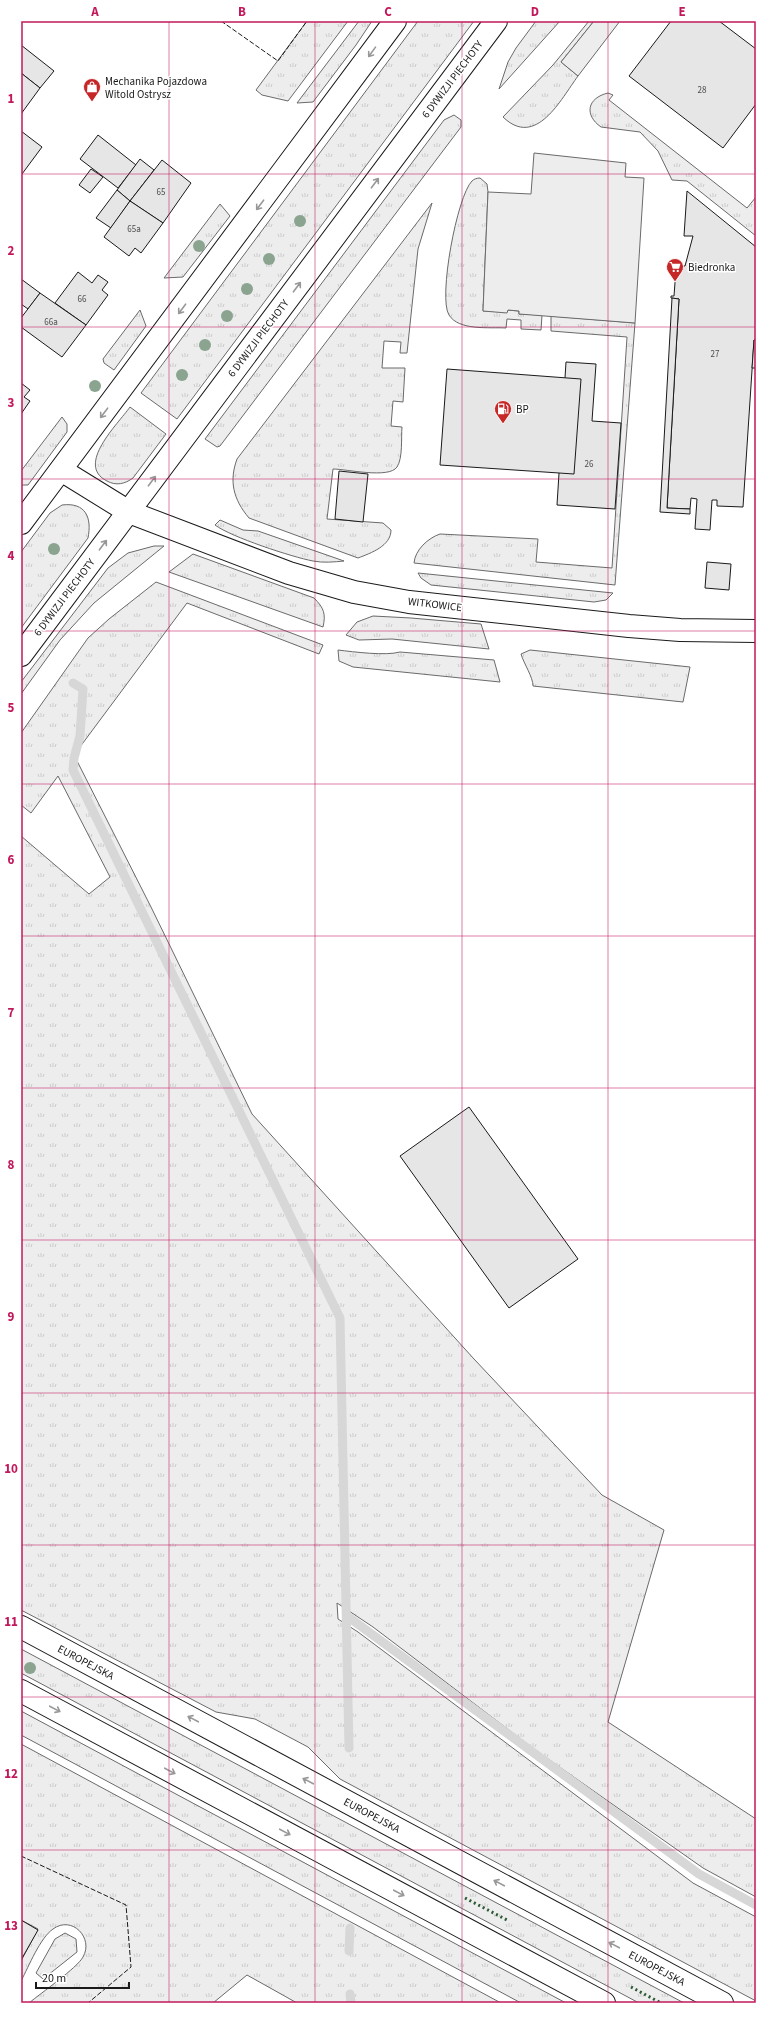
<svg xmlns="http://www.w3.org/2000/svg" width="777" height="2024" viewBox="0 0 777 2024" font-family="'Source Sans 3',sans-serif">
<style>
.grass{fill:url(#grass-tufts);stroke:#6a6a6a}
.built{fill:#ededed;stroke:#6a6a6a}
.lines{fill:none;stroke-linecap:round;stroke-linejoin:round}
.stream{stroke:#d7d7d7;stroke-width:9}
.building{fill:#e6e6e6;stroke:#1a1a1a}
.street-casing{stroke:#1a1a1a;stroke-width:24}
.secondary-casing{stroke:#1a1a1a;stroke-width:24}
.primary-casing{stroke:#1a1a1a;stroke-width:24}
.street{stroke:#fff;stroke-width:22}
.secondary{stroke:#fff;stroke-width:22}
.primary{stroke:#fff;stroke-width:22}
.hedge{stroke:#2b5a34;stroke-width:3;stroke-dasharray:2 3;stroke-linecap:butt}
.fence{stroke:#1a1a1a;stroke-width:1;stroke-dasharray:5 2;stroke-linecap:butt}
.tree{fill:#8aa48f}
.oneway{stroke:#989898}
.grid{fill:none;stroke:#c2185b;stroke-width:1;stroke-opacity:0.55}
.labels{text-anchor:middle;stroke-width:3;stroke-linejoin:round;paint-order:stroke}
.number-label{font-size:9px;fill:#4d4d4d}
.street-label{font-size:11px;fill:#1a1a1a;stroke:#fff}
.poi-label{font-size:11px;fill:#1a1a1a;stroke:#fff;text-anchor:start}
.neatline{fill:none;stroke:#c2185b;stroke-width:1.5}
.grid-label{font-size:13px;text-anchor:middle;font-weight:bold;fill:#c2185b}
</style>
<defs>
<pattern id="grass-tufts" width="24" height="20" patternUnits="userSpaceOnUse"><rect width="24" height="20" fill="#ededed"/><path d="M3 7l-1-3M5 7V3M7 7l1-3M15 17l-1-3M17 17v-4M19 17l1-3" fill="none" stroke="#cbcbcb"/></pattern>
</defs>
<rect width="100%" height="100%" fill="#fff"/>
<g class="grass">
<path d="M307,21h41l-60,80 -26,-6 -6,-5z"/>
<path d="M359,21h13l-16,24 -43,57 -16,1z"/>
<path d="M418,21h56l-297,398 -36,-26z"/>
<path d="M536,21h24l-61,68 9,-27 8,-14z"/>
<path d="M589,21h5l-33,41 17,14c-17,23 -42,73 -75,41l50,-52z"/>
<path d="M608,93l5,2 -4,5 138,108 9,-11v39l-69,-55 -15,-1 -14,-29 -18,-19 -39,-5c-17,-12 -14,-29 7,-34z"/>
<path d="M454,115l7,5v7l-241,319 -3,1 -12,-8 239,-319z"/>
<path d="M480,178l7,6 1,8 -5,119 24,1v-2l12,1v3l23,1 -1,15 -20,-1v-9l-14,-1 -1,9c-17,-1 -47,3 -57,-13 -11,-17 8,-119 23,-134 2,-2 5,-3 8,-3z"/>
<path d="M432,203l-14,46 -11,104h-7l1,-11 -17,-1 -2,27h23l-2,34 -10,-1 -2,25 11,1c-1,11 1,31 -5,40 -8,12 -51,2 -64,2l-6,50 56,4 8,7c0,16 -20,23 -33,28l-109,-40c-16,-19 -20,-37 -12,-59z"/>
<path d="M220,204l10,12 -47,61 -19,1z"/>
<path d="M140,310l6,16 -32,44 -10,-7 -1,-4z"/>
<path d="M551,316l84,7 -20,262 -201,-22c1,-13 14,-25 26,-29l98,5 -2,23 76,6 15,-231 -76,-6z"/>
<path d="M130,407l36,27 -33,44c-8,6 -17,8 -26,3 -32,-16 11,-57 23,-74z"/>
<path d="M62,417l5,7v8l-39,53h-7v-14z"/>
<path d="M62,505c24,-3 30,13 26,33l-67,90v-76l29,-39z"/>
<path d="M220,520l23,10 15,1 86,30c-10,1 -21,2 -31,0 -21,-4 -82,-24 -98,-36z"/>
<path d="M154,546h10l-70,57 -34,37 -39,54v-12l87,-114 20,-15z"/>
<path d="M193,554l121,44c10,10 12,16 9,29l-154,-55z"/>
<path d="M418,573l195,20 -7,7 -12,2 -163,-17 -10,-7z"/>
<path d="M156,582l167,63 -4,9 -132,-51 -113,152 77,152 101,207 222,245 128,136 62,35 -56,192 148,97v78l-53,-29 -169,-119 -161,-122 -36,-24 1,16 20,13 335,251 63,34v84l-416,-222 -32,-32 -53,-28 -39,-7 -195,-102v-774l68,58 21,-17 -52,-101 -27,37 -10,-8v-72l67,-95 21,-19z"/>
<path d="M373,616l38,2 70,6 8,25 -97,-10 -33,1 -13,-5 11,-13z"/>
<path d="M338,650c16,2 48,6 62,2l94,8 6,22 -147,-15 -14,-6z"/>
<path d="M530,650l160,17 -7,35 -150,-16c0,-9 -9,-22 -12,-32z"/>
<path d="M21,1649l663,354h-45l-618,-330z"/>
<path d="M21,1711l545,292h-45l-500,-268z"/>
<path d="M21,1744l480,259h-204l-50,-28 -34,28h-184c12,-10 48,-35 54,-46 11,-19 -11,-42 -30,-28 -13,9 -24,37 -32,52v-20l17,-32 -17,-9z"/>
<path d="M65,1933l11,6 1,13 -34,27 -7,-6 19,-34z"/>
</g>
<g class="built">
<path d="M594,21h26l-42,55 -17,-14z"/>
<path d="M534,153l92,10 -1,14 19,1 -9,145 -116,-9v-3l-11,-1 -1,3 -24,-2 5,-119 43,2z"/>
</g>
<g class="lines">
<g class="stream">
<path d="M73,683l10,6 -3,47 -6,22 -1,12 267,548 9,430"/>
<path d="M347,1616l352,258 57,31"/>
<path d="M349,1951l1,-23"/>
<path d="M350,1994l1,9"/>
</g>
</g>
<g class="building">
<path d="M671,21h48l37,28v55l-33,44 -94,-72z"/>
<path d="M21,45l33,26 -14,17 -19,-15z"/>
<path d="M21,73l19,15 -19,26z"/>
<path d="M21,131l21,16 -20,27h-1z"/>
<path d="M98,135l38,30 -18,23 -38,-29z"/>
<path d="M140,159l14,11 -24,31 -13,-11z"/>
<path d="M162,160l29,23 -28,40 -33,-22z"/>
<path d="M91,169l12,8 -13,16 -11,-8z"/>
<path d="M117,190l13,11 -19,27 -15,-10z"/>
<path d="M687,191l69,56v93h-2l-11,167 -26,-1v-6h-5l-2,30 -15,-1 2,-30 -6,-1 -1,11 -23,-1 12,-209 -8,-1v-2h3l2,-27h-3v-3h12l8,-30h-9z"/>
<path d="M130,201l33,22 -22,30 -6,-5 -6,8 -25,-19z"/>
<path d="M78,272l14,11 6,-8 10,7 -6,8 6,5 -22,30 -31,-22z"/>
<path d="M21,279l19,14 -12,16 -7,-5z"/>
<path d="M40,293l46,32 -24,32 -41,-30v-9z"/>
<path d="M672,298l7,1 -12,209 23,1v5l-30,-2z"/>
<path d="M754,340h2v28h-4z"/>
<path d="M566,362l30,2 -4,57 29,2 -6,86 -58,-4z"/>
<path d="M447,369l134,10 -7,95 -134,-9z"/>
<path d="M21,383l9,7 -6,7 6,4 -9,13z"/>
<path d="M339,471l29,3 -5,48 -28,-3z"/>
<path d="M707,562l24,2 -2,26 -24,-2z"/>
<path d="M469,1107l109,152 -69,49 -109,-152z"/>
<path d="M21,1920l17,10 -17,30z"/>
</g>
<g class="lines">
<defs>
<path id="street" d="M61,470l68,42 160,61 65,19 55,10 220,24 51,4 76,1"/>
<g id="secondary">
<path d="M21,523l374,-502"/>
<path d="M21,655l475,-634"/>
</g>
<g id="primary">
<path d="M21,1627l701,376"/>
<path d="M21,1691l583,312"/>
</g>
</defs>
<use href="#street" class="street-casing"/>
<use href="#secondary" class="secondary-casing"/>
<use href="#primary" class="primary-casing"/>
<use href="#street" class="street"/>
<use href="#secondary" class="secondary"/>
<use href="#primary" class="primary"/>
<g class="hedge">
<path d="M465,1898l42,22"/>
<path d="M631,1987l30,16"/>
</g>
<g class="fence">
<path d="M221,21l57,40 29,-40"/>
<path d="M21,1856l105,49 5,62 -43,36"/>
</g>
</g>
<g class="tree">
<circle cx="300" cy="221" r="6"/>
<circle cx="199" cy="246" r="6"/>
<circle cx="269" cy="259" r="6"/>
<circle cx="247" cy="289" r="6"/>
<circle cx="227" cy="316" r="6"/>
<circle cx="205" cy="345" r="6"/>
<circle cx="182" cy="375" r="6"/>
<circle cx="95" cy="386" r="6"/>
<circle cx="54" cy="549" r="6"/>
<circle cx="30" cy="1668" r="6"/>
</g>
<defs><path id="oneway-shaft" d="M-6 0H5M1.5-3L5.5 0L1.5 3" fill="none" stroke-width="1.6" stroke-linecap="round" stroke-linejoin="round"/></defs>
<g class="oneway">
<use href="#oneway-shaft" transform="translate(372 52) rotate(126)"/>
<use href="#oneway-shaft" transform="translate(375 183) rotate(-53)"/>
<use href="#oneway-shaft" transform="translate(260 205) rotate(127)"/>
<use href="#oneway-shaft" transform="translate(297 287) rotate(-53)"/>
<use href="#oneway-shaft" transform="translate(182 309) rotate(127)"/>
<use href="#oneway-shaft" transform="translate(104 413) rotate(127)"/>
<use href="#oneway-shaft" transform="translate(152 481) rotate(-53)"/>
<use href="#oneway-shaft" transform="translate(103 545) rotate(-53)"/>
<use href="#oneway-shaft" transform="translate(55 1709) rotate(28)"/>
<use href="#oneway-shaft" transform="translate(193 1719) rotate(-152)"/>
<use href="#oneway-shaft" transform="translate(170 1771) rotate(28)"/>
<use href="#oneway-shaft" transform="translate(308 1781) rotate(-152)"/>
<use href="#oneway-shaft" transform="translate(285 1832) rotate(28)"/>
<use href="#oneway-shaft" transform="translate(499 1883) rotate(-152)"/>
<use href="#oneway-shaft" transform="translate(399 1893) rotate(28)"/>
<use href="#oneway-shaft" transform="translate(614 1945) rotate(-152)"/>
</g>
<path class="grid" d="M169,21v1982M315,21v1982M462,21v1982M608,21v1982M21,174h735M21,327h735M21,479h735M21,631h735M21,784h735M21,936h735M21,1088h735M21,1240h735M21,1393h735M21,1545h735M21,1697h735M21,1850h735"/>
<defs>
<symbol id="shop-pin" viewBox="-11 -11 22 30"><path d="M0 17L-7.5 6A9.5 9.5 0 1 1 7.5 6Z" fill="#c62828" stroke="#fff"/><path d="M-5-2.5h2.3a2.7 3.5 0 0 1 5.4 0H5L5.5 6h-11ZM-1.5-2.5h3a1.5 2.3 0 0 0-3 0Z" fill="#fff"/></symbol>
<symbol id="supermarket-pin" viewBox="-11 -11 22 30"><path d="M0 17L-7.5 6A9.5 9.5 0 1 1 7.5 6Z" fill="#c62828" stroke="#fff"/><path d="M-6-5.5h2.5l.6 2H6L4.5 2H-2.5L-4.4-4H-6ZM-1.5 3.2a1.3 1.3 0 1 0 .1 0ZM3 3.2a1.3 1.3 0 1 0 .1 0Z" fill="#fff"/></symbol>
<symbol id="fuel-pin" viewBox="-11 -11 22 30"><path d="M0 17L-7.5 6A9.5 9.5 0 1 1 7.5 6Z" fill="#c62828" stroke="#fff"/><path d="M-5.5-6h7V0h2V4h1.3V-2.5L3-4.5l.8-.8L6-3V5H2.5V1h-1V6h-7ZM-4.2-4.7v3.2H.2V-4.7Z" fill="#fff"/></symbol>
</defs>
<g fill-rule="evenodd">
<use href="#shop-pin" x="82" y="77" width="20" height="27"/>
<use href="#supermarket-pin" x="665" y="257" width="20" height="27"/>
<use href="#fuel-pin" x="493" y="399" width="20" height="27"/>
</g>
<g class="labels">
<g class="number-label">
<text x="702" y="93">28</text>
<text x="161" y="195">65</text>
<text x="134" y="232">65a</text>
<text x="82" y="302">66</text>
<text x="51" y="325">66a</text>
<text x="715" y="357">27</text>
<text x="589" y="467">26</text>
</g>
<g class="street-label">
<text transform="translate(452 79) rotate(-53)" y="4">6 DYWIZJI PIECHOTY</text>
<text transform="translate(258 338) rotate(-53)" y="4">6 DYWIZJI PIECHOTY</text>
<text transform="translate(64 597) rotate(-53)" y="4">6 DYWIZJI PIECHOTY</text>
<text transform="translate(435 604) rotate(7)" y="4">WITKOWICE</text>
<text transform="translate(86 1662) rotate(28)" y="4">EUROPEJSKA</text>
<text transform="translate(372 1815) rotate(28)" y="4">EUROPEJSKA</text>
<text transform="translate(657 1968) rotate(28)" y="4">EUROPEJSKA</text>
</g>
<g class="poi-label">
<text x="105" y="85">Mechanika Pojazdowa<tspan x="105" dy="13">Witold Ostrysz</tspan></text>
<text x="688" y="271">Biedronka</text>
<text x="516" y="413">BP</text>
</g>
</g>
<rect width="777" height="2024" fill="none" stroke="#ffffff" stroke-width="44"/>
<path d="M36 1982v6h93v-6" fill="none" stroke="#1a1a1a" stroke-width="2"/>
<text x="42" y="1982" font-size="12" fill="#1a1a1a" stroke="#ffffff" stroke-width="3" paint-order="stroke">20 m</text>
<rect x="22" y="22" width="733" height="1980" class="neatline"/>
<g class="grid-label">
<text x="95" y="16">A</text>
<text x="242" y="16">B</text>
<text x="388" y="16">C</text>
<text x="535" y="16">D</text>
<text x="682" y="16">E</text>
<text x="11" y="103">1</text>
<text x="11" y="255">2</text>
<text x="11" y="407">3</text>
<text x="11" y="560">4</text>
<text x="11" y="712">5</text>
<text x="11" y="864">6</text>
<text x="11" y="1017">7</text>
<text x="11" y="1169">8</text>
<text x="11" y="1321">9</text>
<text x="11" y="1473">10</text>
<text x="11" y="1626">11</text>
<text x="11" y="1778">12</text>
<text x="11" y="1930">13</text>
</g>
</svg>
